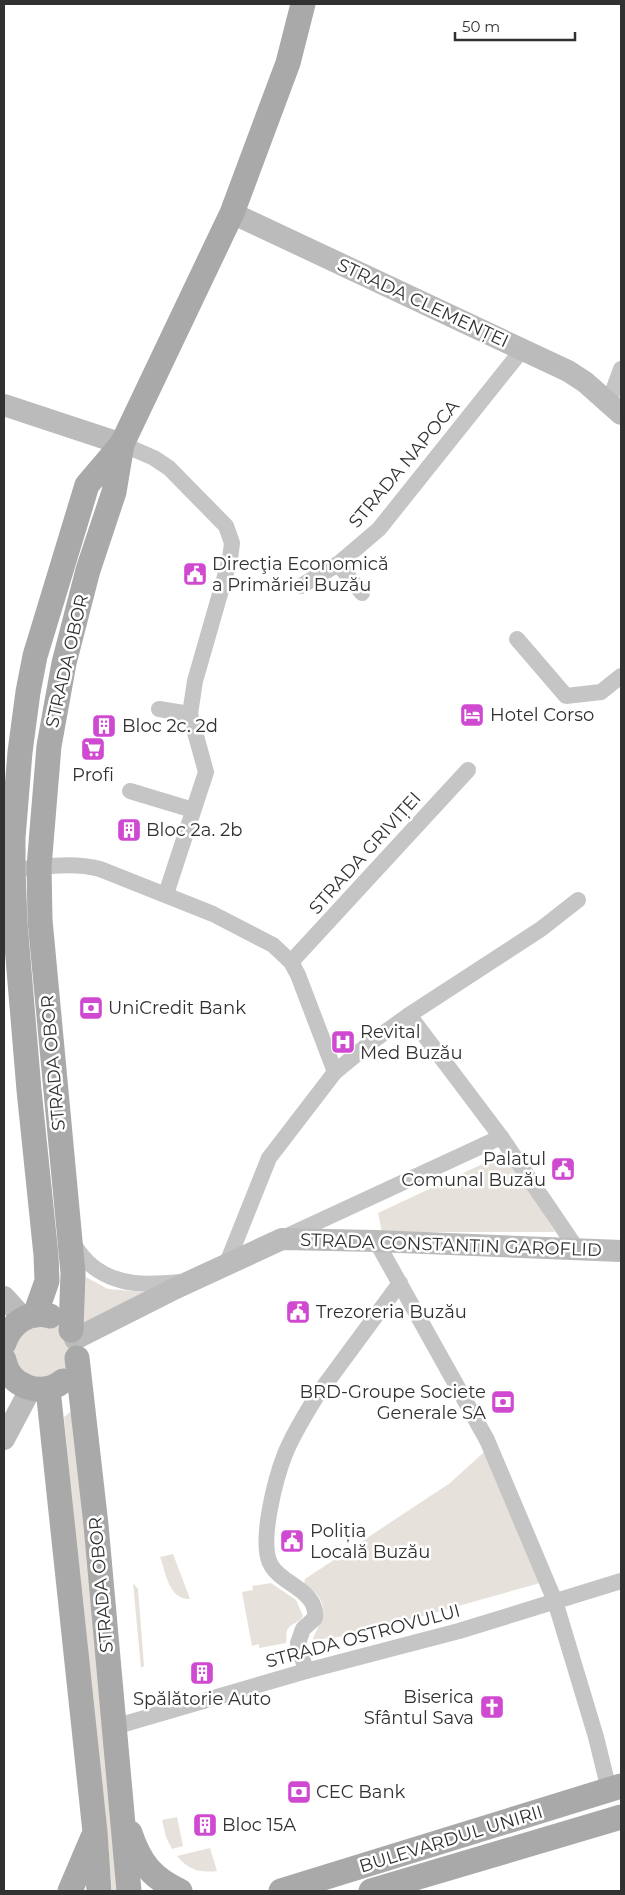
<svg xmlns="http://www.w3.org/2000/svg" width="625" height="1895" viewBox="0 0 625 1895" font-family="Montserrat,sans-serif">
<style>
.green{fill:#e7e1db}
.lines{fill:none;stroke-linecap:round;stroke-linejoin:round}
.street{stroke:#c5c5c5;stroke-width:16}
.secondary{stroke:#bbb;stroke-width:22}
.primary{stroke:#a9a9a9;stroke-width:25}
.labels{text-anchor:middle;stroke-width:5;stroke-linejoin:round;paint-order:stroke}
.street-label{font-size:18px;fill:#313131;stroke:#fff}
.poi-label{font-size:18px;fill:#313131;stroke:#fff;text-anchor:start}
</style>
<rect width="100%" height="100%" fill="#fff"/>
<g class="green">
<path d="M506,1153l49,79h-173l-4,-19z"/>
<path d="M84,1276l24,13 37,3 -62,32z"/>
<path d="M54,1323c22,17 22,43 -2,57l-36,-8 -6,-31 5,-9z"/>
<path d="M76,1407l43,484h-7l-7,-83 -10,-70 -31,-321z"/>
<path d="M483,1453h2l55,130 -153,43 -33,9 -40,5 -1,-2c12,-24 17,-38 -9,-54l1,-5 145,-96z"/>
<path d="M173,1554l17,45c-21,1 -24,-26 -30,-42z"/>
<path d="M133,1583l5,6 6,77 -3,2z"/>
<path d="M271,1583l25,17 7,16c-3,7 -12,7 -16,14 -1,4 0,9 -1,13l-27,5v-4l-7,2 -10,-54 11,-2 -1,-4z"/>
<path d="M177,1817l6,29 -11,3 -6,-12 -4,-17z"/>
<path d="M210,1848l7,23c-18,2 -28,-1 -40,-15z"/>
</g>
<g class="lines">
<g class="street">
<path d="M609,402l12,-33"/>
<path d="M122,444l32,14 15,10 57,58 6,17 -2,16 -35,122 -5,33 16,58 -40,122"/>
<path d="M338,564l24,29"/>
<path d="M301,586l37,-22 41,-35 143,-179"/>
<path d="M517,639l49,57 35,-4 20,-16"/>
<path d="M159,709l31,5"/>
<path d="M130,791l63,19"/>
<path d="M4,871c31,-3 65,-10 96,-2l113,45 60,31 18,17 7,13 37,97"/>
<path d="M291,962l177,-192"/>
<path d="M409,1015l92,122 76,112"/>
<path d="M285,1237l216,-100"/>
<path d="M71,1241c6,8 12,18 20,24 26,22 58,20 90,17"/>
<path d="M376,1241l111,199 62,147 6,14 41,136 13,53"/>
<path d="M227,1263l42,-105 66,-86 35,-29 39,-28 132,-86 37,-29"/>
<path d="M306,1671l-8,-28 5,-14 12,-11c3,-28 -33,-33 -44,-53 -13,-22 5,-88 14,-111 8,-20 20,-39 31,-57l84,-114"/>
<path d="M114,1727l192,-56 153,-40 162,-50"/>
</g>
<g class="secondary">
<path d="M232,213l336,158 17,11 36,32"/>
<path d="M4,405l118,39"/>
<path d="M4,1297l19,21"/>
<path d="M75,1339l101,-51 106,-49 94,2 245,10"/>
<path d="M4,1439l27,-51"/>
</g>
<g class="primary">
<path d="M35,1315l12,-34 -1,-26 -17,-165 -14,-168 -2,-52v-32l7,-86 8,-60 7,-36 52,-171 35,-41 110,-231 56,-150 15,-59"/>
<path d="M71,1330l2,-57 -33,-353 -1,-53 10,-121 15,-83 24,-93 26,-78 8,-48"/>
<path d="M4,1343c7,-20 25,-33 46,-27"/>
<path d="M77,1358l19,167 33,366"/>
<path d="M4,1360c5,27 38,38 59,21"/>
<path d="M48,1389l47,443 4,59"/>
<path d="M130,1833c10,30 22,45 50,58"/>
<path d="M70,1891l23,-54"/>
<path d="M281,1891l340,-105"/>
<path d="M371,1891l250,-74"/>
</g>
</g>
<defs>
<symbol id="civic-square" viewBox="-11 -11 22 22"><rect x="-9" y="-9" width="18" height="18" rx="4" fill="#d04ad1" stroke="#fff"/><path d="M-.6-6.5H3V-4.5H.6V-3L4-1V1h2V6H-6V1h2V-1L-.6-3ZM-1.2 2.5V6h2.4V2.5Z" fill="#fff"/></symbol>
<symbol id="hotel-square" viewBox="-11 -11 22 22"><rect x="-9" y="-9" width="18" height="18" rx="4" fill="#d04ad1" stroke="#fff"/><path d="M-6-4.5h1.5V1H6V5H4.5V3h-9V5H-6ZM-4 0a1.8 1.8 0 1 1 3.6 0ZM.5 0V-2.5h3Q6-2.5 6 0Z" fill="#fff"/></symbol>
<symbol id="building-square" viewBox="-11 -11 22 22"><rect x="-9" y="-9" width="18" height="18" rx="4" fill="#d04ad1" stroke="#fff"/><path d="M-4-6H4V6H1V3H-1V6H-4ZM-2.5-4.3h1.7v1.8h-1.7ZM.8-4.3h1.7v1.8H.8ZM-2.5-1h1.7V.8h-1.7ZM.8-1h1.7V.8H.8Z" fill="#fff"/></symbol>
<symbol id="supermarket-square" viewBox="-11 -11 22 22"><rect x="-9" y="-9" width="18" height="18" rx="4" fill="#d04ad1" stroke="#fff"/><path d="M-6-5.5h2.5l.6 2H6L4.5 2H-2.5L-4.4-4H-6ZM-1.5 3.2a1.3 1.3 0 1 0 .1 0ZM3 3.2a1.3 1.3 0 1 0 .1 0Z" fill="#fff"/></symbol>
<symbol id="bank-square" viewBox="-11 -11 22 22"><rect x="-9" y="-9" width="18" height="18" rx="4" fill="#d04ad1" stroke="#fff"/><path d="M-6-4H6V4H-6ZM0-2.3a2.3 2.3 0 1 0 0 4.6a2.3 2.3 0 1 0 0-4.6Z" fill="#fff"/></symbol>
<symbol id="hospital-square" viewBox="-11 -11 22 22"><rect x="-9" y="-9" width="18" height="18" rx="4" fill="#d04ad1" stroke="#fff"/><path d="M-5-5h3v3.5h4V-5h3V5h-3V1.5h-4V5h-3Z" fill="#fff"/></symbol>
<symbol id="church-square" viewBox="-11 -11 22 22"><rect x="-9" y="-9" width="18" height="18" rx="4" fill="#d04ad1" stroke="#fff"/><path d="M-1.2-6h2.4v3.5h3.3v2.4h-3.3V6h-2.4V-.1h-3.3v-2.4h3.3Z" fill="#fff"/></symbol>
</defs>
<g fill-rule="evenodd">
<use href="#civic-square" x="181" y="560" width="28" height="28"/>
<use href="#hotel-square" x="458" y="701" width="28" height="28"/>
<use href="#building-square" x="90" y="712" width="28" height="28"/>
<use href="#supermarket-square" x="79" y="735" width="28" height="28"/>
<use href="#building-square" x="115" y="816" width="28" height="28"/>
<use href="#bank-square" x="77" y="994" width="28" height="28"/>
<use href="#hospital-square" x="329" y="1028" width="28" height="28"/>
<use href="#civic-square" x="549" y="1155" width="28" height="28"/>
<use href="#civic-square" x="284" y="1298" width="28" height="28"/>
<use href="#bank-square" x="489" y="1388" width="28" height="28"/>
<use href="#civic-square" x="278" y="1527" width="28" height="28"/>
<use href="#building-square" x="188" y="1659" width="28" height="28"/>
<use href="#church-square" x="478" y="1693" width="28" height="28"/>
<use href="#bank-square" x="285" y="1778" width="28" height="28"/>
<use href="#building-square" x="191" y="1811" width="28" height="28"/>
</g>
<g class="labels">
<g class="street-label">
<text transform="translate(423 303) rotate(25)" y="6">STRADA CLEMENȚEI</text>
<text transform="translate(404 464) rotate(-50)" y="6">STRADA NAPOCA</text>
<text transform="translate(67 661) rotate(-77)" y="6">STRADA OBOR</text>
<text transform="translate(365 853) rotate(-48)" y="6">STRADA GRIVIȚEI</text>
<text transform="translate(53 1063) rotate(-95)" y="6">STRADA OBOR</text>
<text transform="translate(451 1245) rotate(2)" y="6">STRADA CONSTANTIN GAROFLID</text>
<text transform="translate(101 1585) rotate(-95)" y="6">STRADA OBOR</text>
<text transform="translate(363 1636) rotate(-15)" y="6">STRADA OSTROVULUI</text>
<text transform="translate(451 1839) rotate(-17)" y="6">BULEVARDUL UNIRII</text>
</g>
<g class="poi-label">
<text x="212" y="570">Direcţia Economică<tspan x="212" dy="21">a Primăriei Buzău</tspan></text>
<text x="490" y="721">Hotel Corso</text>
<text x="122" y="732">Bloc 2c. 2d</text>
<text x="93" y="781" text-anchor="middle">Profi</text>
<text x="146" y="836">Bloc 2a. 2b</text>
<text x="108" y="1014">UniCredit Bank</text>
<text x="360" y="1038">Revital<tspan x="360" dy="21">Med Buzău</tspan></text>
<text x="546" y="1165" text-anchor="end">Palatul<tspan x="546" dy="21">Comunal Buzău</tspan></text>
<text x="316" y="1318">Trezoreria Buzău</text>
<text x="486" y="1398" text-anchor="end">BRD-Groupe Societe<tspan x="486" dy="21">Generale SA</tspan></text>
<text x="310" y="1537">Poliția<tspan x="310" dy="21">Locală Buzău</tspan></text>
<text x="474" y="1703" text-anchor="end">Biserica<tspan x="474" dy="21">Sfântul Sava</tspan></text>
<text x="202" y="1705" text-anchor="middle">Spălătorie Auto</text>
<text x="316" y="1798">CEC Bank</text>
<text x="222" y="1831">Bloc 15A</text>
</g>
</g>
<rect width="625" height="1895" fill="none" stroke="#313131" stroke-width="10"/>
<path d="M455 32v8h120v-8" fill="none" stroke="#313131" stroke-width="2.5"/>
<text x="462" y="32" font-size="15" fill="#313131" stroke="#ffffff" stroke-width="4" paint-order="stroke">50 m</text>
</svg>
